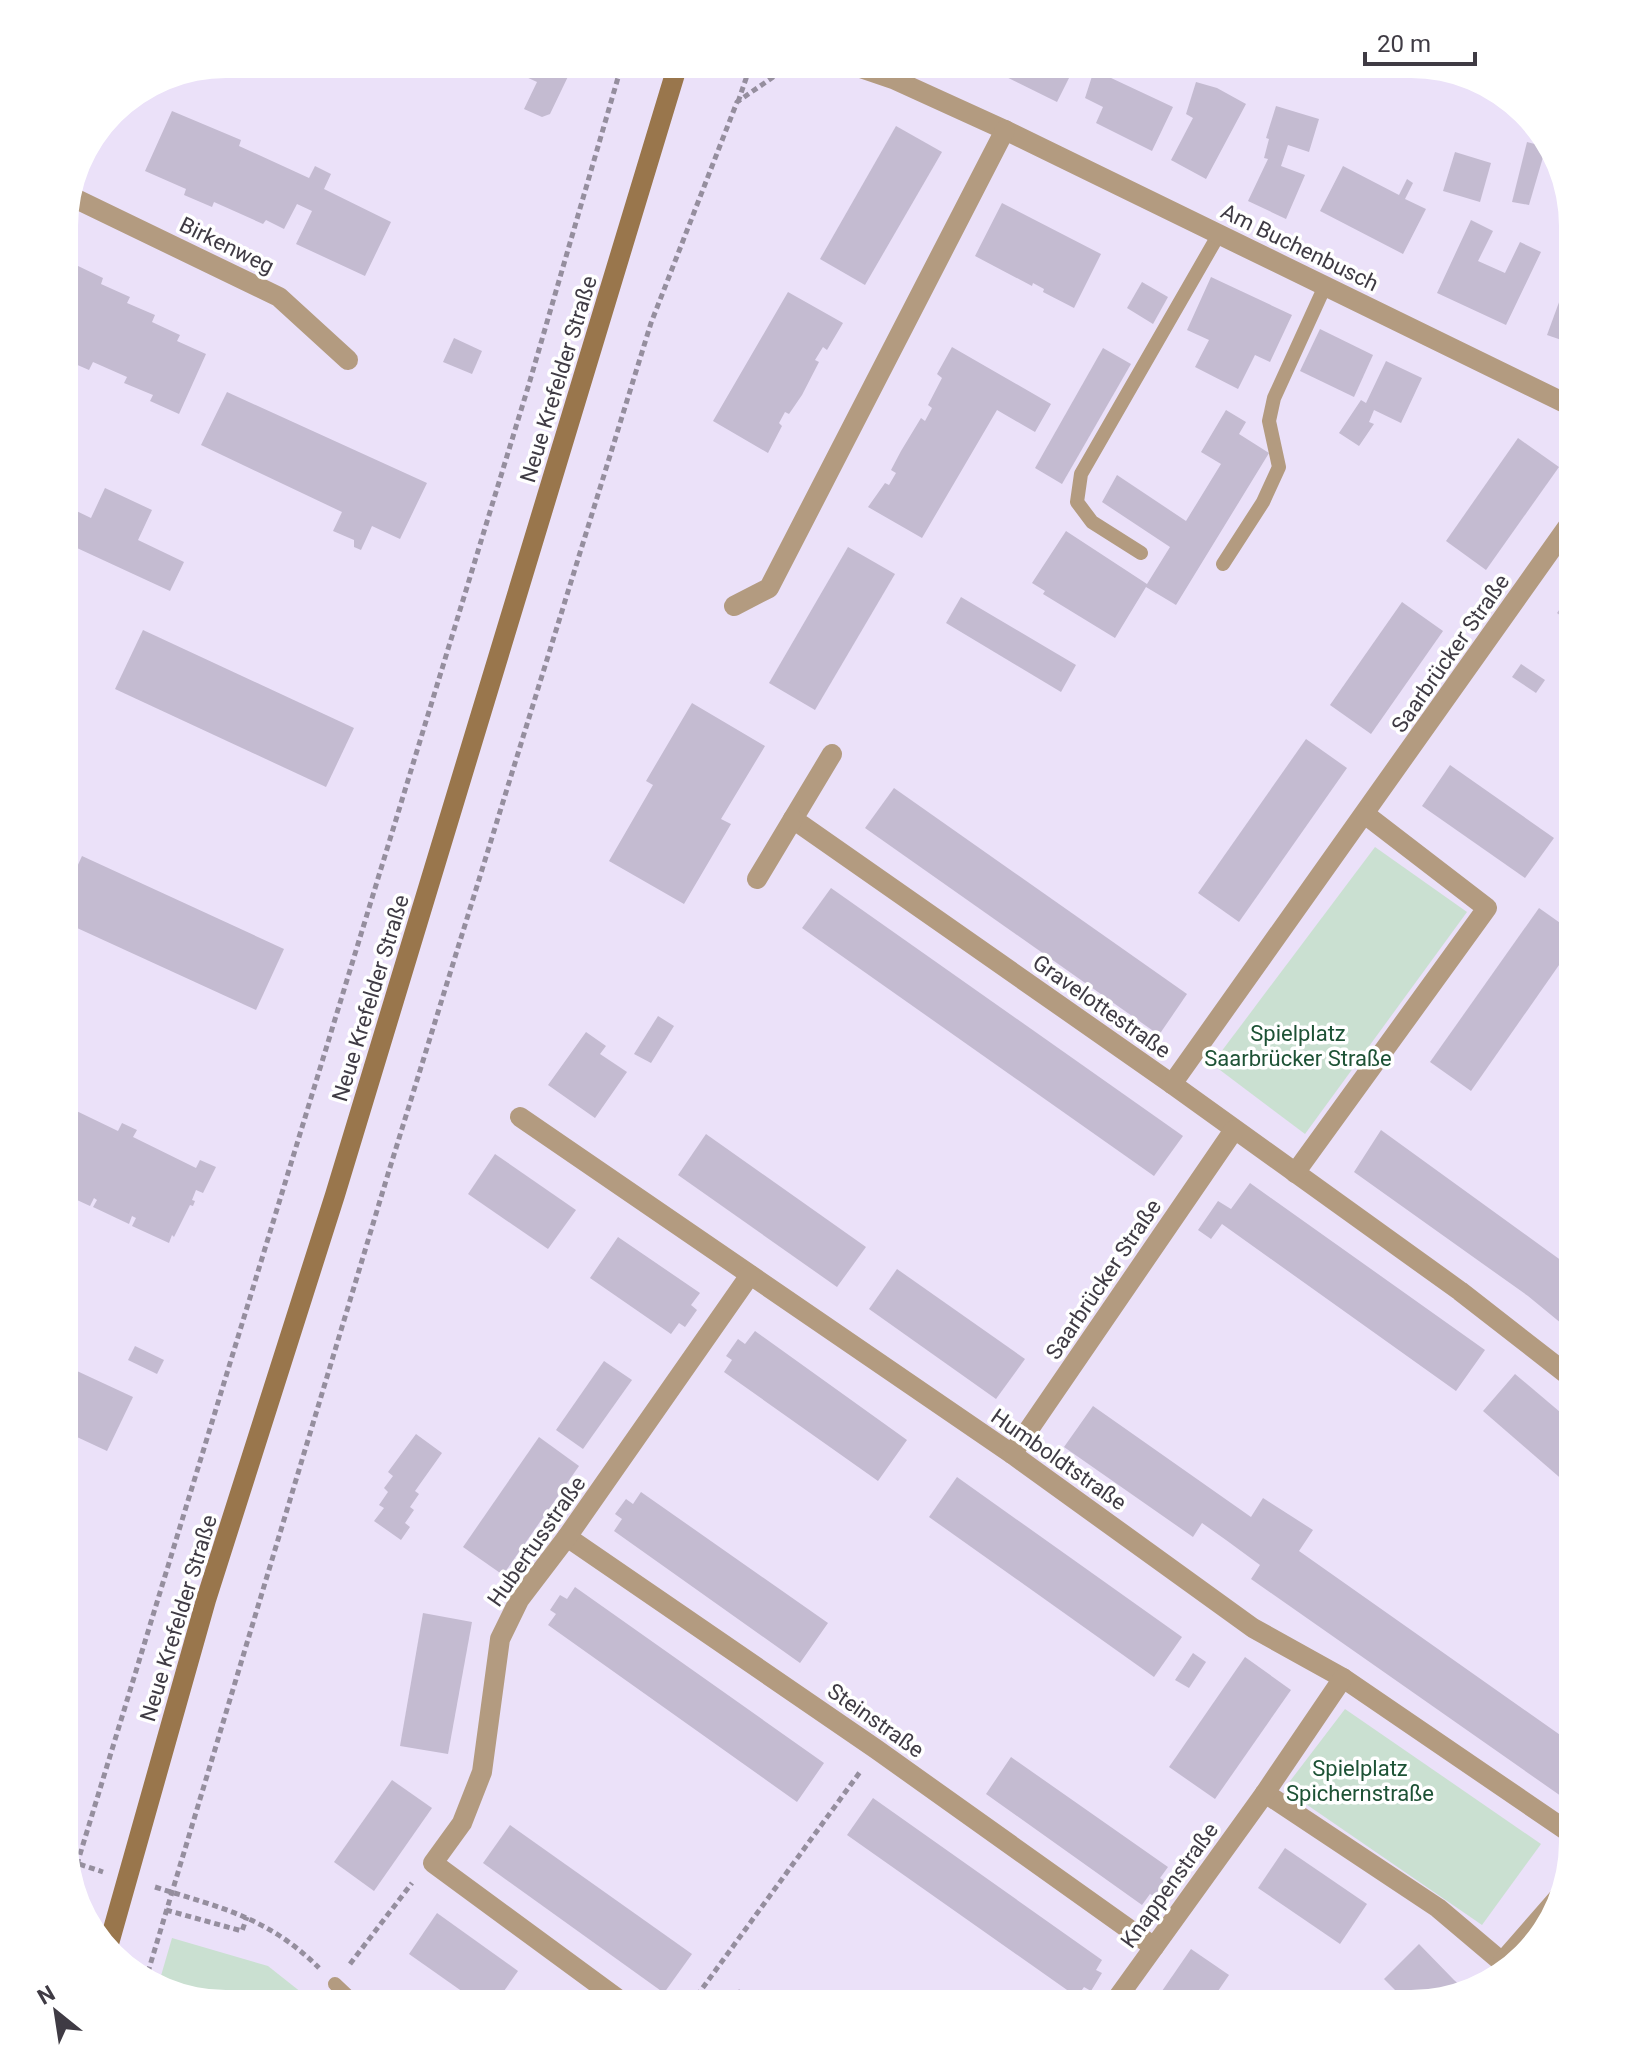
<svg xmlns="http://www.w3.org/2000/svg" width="1637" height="2068" viewBox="0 0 1637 2068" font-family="Roboto,sans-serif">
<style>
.green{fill:#cae0d1}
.building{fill:#c4bbd1}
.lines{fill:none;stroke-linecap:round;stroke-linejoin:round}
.path{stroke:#958e9e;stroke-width:5;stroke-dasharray:6 4;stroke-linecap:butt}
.service{stroke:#b39b80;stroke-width:14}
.minor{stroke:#b39b80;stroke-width:20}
.secondary{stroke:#99764c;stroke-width:20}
.labels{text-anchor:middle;stroke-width:7;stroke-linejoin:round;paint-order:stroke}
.street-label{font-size:22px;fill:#3f3b44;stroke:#fff}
.park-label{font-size:22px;fill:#1d5235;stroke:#fff}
</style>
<rect width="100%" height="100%" fill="#ebe1f9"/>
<g class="green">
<path d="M1375,847l92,65 -162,222 -93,-70z"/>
<path d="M1345,1709l196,135 -59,81 -198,-136z"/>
<path d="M172,1938l96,28 48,38h-90l-68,-18z"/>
</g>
<g class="building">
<path d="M517,64h57l-24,50 -8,3 -18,-8 13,-27 -24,-11z"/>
<path d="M980,64h96l-19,38z"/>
<path d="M1094,70l79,37 -21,44 -56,-28 7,-16 -18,-9z"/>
<path d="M1196,82l21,6 29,16 -40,75 -35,-19 22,-42 -7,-4z"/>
<path d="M1276,106l43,13 -10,33 -21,-7 -7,21 24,9 -19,44 -38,-18 20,-42 -4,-1 5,-19 -3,-1z"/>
<path d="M172,111l69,29 -2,6 70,32 6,-12 16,8 -7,15 67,33 -26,54 -69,-32 16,-33 -15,-7 -13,25 -18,-9 -3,4 -49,-22 -2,5 -28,-12 2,-6 -41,-18z"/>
<path d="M896,126l46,26 -77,133 -45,-26z"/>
<path d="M1527,142l19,5 -17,58 -17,-3z"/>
<path d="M1455,152l36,11 -11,39 -37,-11z"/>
<path d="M1343,166l56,29 8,-16 6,4 -8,16 21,10 -23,45 -83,-43z"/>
<path d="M1002,203l99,51 -27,54 -31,-16 1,-3 -11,-6 -1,3 -57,-30z"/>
<path d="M1471,220l22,11 -15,30 27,12 15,-31 21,10 -35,73 -69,-32z"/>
<path d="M64,254l14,6 -2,5 27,13 -2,6 29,13 -3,6 28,12 -3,7 28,13 -3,6 29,13 -27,60 -29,-13 3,-6 -29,-12 3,-6 -34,-15 -4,8 -23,-10 10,-21 -12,-5z"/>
<path d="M1569,275l4,2v67l-26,-9z"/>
<path d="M1211,277l81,38 -22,47 -15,-7 -17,34 -43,-22 14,-27 -22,-10z"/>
<path d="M1142,282l26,15 -15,27 -26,-16z"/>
<path d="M788,292l55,31 -16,27 -4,-3 -8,13 4,2 -17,33 -13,19 -4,-2 -6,11 3,3 -14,27 -55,-32z"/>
<path d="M1320,329l53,26 -19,42 -54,-26z"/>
<path d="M454,338l28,13 -10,23 -29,-12z"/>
<path d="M952,347l99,57 -16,28 -38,-22 -75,128 -54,-31 17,-24 4,2 7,-12 -5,-3 10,-19 20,-33 4,3 7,-13 -4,-3 14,-27 -5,-4z"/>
<path d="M1103,348l28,16 -69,120 -27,-16z"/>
<path d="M1386,361l36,17 -21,45 -27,-13 -5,12 5,2 -15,22 -20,-13 22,-33 5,3z"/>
<path d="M227,392l200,91 -27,56 -28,-13 -11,24 -7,-3v-7l-21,-9 9,-19 -141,-67z"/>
<path d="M1226,410l20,12 -7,12 30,19 -93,152 -30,-18 -31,51 -72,-44 2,-3 -13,-8 34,-52 81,53 23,-37 -68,-45 15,-27 69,46 35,-57 -20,-12z"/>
<path d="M1518,438l41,29 -73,103 -40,-29z"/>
<path d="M105,488l47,22 -14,30 46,22 -14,29 -106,-49v-37l27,13z"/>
<path d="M848,547l47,27 -80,136 -46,-27z"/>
<path d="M1573,591v34l-16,-12z"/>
<path d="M961,597l115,68 -15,27 -115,-69z"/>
<path d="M1402,602l41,29 -72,103 -41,-29z"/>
<path d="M143,630l211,98 -28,59 -211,-98z"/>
<path d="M1521,664l24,16 -9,13 -24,-16z"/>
<path d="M692,703l73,43 -44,73 10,5 -47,80 -75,-43 44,-76 -7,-4z"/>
<path d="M1306,739l41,29 -108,154 -41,-29z"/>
<path d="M1450,765l104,73 -29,40 -103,-72z"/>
<path d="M894,788l293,206 -28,41 -294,-207z"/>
<path d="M82,856l202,93 -28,61 -192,-88v-27z"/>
<path d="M831,888l352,248 -29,40 -352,-248z"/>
<path d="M1539,908l34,24v13l-102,146 -41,-29z"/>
<path d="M658,1016l16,10 -23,37 -17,-9z"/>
<path d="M586,1032l20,14 -6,8 27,18 -32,46 -47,-33z"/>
<path d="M64,1105l54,26 4,-8 15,7 -4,7 63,31 4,-8 16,7 -13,26 -7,-3 -4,10 3,1 -2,5 -3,-1 -16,32 -2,-2 -3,8 -37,-17 4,-8 -4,-2 -3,8 -36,-17 4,-7 -3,-2 -4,8 -26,-12z"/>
<path d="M1381,1130l192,139v64l-45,-37 -174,-124z"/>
<path d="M706,1134l160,113 -29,40 -159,-112z"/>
<path d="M495,1154l81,56 -28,39 -80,-55z"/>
<path d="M1250,1183l235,167 -29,41 -234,-167 -11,15 -13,-9 20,-29 13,8z"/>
<path d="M618,1237l82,56 -9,12 6,5 -12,17 -6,-4 -8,11 -81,-56z"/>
<path d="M897,1269l128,90 -29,40 -127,-90z"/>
<path d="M755,1331l152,109 -29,41 -154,-109 8,-12 -6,-4 12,-17 7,5z"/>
<path d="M135,1346l29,14 -7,14 -29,-14z"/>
<path d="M604,1361l28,19 -49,69 -27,-19z"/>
<path d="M64,1365l69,32 -26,54 -43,-20z"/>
<path d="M1515,1374l58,49v66l-90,-78z"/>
<path d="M1093,1406l158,111 12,-19 50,32 -14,21 274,193v49l-5,8 -317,-222 9,-14 -34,-25 -24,-17 -9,14 -129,-90z"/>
<path d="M416,1434l26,19 -27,38 4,3 -9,13 4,3 -9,13 5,4 -9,13 -27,-19 10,-13 -5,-3 9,-13 -4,-4 9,-12 -5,-4z"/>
<path d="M539,1437l40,29 -76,109 -40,-28z"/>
<path d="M957,1477l225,160 -28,40 -225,-160z"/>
<path d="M641,1492l187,131 -28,40 -186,-132 8,-12 -7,-5 11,-15 7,5z"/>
<path d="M575,1587l249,176 -27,39 -249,-177 8,-11 -6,-4 10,-15 7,4z"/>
<path d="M423,1613l49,9 -24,132 -48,-8z"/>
<path d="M1193,1653l13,9 -17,26 -14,-8z"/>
<path d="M1245,1657l46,33 -76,109 -46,-32z"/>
<path d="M1011,1757l157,110 -8,11 6,4 -11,15 -5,-3 -8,11 -156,-111z"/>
<path d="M392,1780l40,28 -58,83 -40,-29z"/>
<path d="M873,1798l229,162 -6,10 6,3 -11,18 -7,-4 -7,10 -230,-162z"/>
<path d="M510,1825l182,129 -28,39 -181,-130z"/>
<path d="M1285,1848l82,56 -27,40 -82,-56z"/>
<path d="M437,1913l81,58 -23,33h-15l-71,-50z"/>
<path d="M1419,1944l35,36 9,8 -54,16 -25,-25z"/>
<path d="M1191,1949l38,26 -20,29h-56z"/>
<path d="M739,1989l20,15h-31z"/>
<path d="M547,1991l18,13h-27z"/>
</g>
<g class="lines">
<g class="path">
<path d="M738,102l13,-38"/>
<path d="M70,1861l33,11"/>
<path d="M74,1874l455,-1490 93,-320"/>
<path d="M155,1887c66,21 113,30 164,81"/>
<path d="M166,1910l76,21 5,-14"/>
<path d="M350,1964l62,-81"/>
<path d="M145,1982l243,-808 263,-851 86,-221 55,-38"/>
<path d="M691,2004l169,-232"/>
</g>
<g class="service">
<path d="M1141,553l-49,-31 -15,-20 4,-28 138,-240"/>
<path d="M1223,564l40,-62 16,-35 -10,-46 5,-23 51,-112"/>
<path d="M335,1984l21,20"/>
</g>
<g class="minor">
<path d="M849,64l44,15 112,51 568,277"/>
<path d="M70,196l209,101 69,63"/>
<path d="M734,606l35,-18 236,-458"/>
<path d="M832,754l-39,65 379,265 288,207 113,88"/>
<path d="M757,879l36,-60"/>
<path d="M1172,1084l401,-565"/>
<path d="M520,1117l492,337 241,174 90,50 230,157"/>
<path d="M1295,1173l192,-265 -121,-93"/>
<path d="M1012,1454l222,-324"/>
<path d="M567,1537l309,212 278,198"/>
<path d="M1265,1793l173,115 71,60"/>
<path d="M1503,1961l55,-63"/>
<path d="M625,2004l-192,-141 29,-40 20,-51 18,-133 19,-39 48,-63 183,-262"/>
<path d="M1113,2004l152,-211 78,-115"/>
</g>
<path class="secondary" d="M108,1947l98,-347 129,-405 343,-1131"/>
</g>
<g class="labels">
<g class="street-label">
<text transform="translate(227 245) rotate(26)" y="8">Birkenweg</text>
<text transform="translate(1300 247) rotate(26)" y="8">Am Buchenbusch</text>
<text transform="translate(558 379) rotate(-73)" y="8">Neue Krefelder Straße</text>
<text transform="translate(1450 653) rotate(-55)" y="8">Saarbrücker Straße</text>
<text transform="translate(370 998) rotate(-73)" y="8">Neue Krefelder Straße</text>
<text transform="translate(1102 1006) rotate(35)" y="8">Gravelottestraße</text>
<text transform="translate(1103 1279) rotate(-56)" y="8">Saarbrücker Straße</text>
<text transform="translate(1059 1459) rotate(35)" y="8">Humboldtstraße</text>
<text transform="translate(536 1541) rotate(-55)" y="8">Hubertusstraße</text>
<text transform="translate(178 1618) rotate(-73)" y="8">Neue Krefelder Straße</text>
<text transform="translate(876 1720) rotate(35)" y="8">Steinstraße</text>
<text transform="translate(1169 1885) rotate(-54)" y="8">Knappenstraße</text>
</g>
<g class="park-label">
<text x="1298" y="1041">Spielplatz<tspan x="1298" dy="25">Saarbrücker Straße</tspan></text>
<text x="1360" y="1776">Spielplatz<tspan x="1360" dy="25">Spichernstraße</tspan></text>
</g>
</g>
<path d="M0 0H1637V2068H0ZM226 78H1411A148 148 0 0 1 1559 226V1842A148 148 0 0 1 1411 1990H226A148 148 0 0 1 78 1842V226A148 148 0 0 1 226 78Z" fill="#fff" fill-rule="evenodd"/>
<g transform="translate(56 2012) rotate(330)" stroke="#ffffff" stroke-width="6" paint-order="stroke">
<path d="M0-6L14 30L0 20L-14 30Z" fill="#3f3b44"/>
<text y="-12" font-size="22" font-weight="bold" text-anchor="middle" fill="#3f3b44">N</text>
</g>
<path d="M1365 52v12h110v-12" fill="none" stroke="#3f3b44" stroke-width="4"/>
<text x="1377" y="52" font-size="24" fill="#3f3b44" stroke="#ffffff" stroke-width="6" paint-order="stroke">20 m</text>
</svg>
